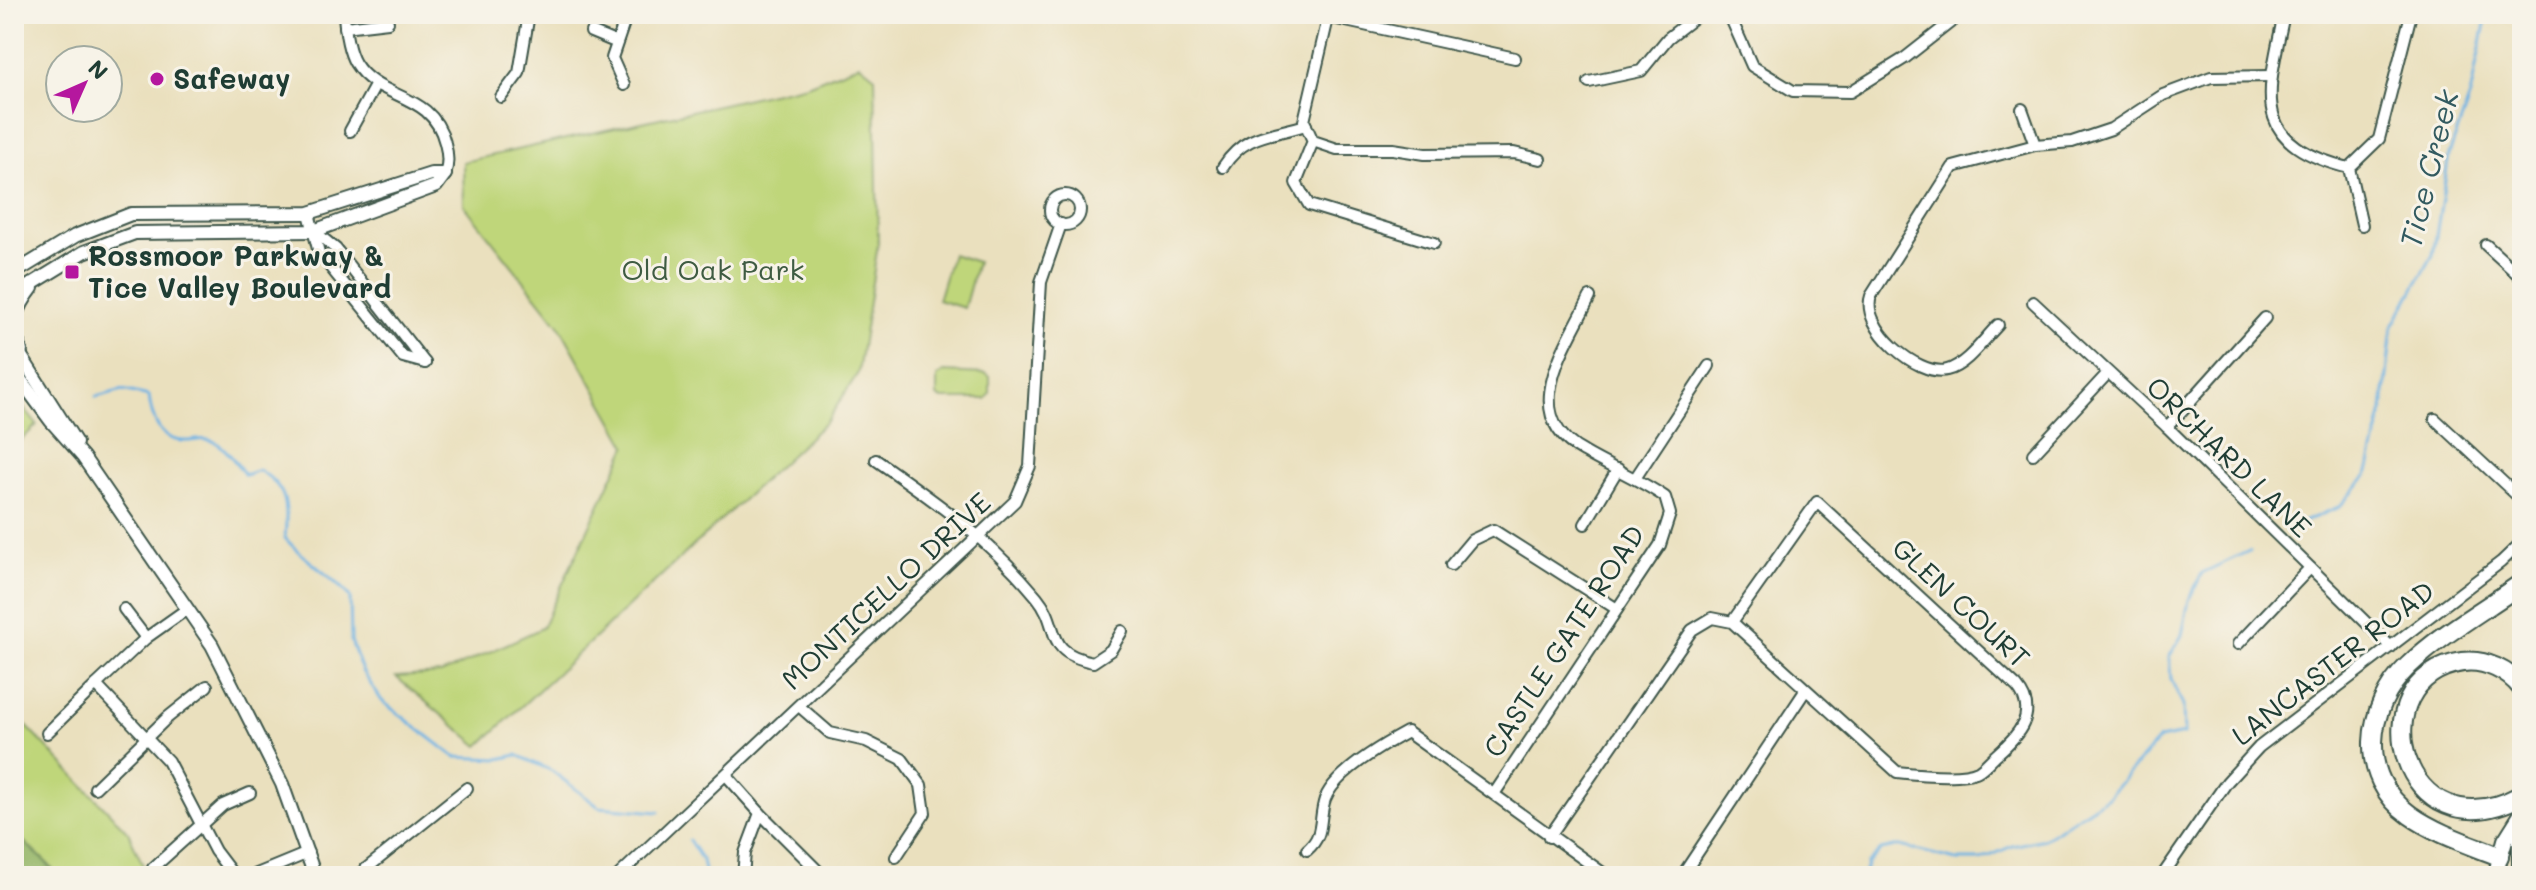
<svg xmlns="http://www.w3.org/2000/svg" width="2536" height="890" viewBox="0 0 2536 890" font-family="Mali,sans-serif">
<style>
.green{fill:#bfd67a;stroke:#6f8a57;stroke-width:2}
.forest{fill:#97b76a;stroke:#5b7a4f;stroke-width:2}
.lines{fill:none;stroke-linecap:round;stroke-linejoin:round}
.stream{stroke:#6db2e3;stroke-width:3}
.minor-casing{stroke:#3d5549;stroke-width:14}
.tertiary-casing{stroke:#3d5549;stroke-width:16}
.secondary-casing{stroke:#3d5549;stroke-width:18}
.motorway-casing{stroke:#3d5549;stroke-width:22}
.minor{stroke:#fff;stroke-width:10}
.tertiary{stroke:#fff;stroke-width:12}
.secondary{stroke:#fff;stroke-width:14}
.motorway{stroke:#fff;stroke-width:18}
.poi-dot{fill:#b5179e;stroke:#f7f3e8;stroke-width:3}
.labels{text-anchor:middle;stroke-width:6;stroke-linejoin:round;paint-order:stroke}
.poi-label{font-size:28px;font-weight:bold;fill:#1f3d34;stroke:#f7f3e8;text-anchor:start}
.park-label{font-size:28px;fill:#3f5c42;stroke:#f7f3e8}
.street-label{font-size:28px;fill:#1f3d34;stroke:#f7f3e8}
.water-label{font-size:30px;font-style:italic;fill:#325a60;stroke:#f7f3e8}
</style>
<rect width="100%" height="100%" fill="#f7f3e8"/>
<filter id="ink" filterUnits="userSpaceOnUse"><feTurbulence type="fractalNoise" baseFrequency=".0125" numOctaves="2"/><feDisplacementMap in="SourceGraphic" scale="16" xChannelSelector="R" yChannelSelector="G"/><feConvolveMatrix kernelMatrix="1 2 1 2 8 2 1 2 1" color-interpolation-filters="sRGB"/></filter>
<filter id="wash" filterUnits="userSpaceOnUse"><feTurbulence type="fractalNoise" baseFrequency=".006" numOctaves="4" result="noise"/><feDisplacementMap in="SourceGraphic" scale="32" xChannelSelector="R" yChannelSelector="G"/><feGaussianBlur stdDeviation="1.8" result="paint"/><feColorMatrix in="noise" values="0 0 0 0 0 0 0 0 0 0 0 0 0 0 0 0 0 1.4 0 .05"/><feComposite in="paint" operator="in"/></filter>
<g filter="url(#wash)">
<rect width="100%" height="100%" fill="#eae0be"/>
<g class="green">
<path d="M860,64l15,12 3,168 -20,129 -31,48 -348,325 -83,-69 45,-3 101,-46 85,-182 -68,-121 -95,-120 -1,-43 344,-77z"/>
<path d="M952,254l25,8 -13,46 -26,-8z"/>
<path d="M943,372l43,2 4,3v17l-4,5h-44l-5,-3v-19z"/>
<path d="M14,396l23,29 -23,22z"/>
<path d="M14,713l114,119 20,44h-91c-11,-20 -33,-28 -43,-48z"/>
</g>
<path class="forest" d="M14,828c10,20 32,28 43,48h-43z"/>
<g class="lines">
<g class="stream">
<path d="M96,397l27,-7 26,6c2,21 10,45 35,45 13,0 18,-4 31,1 12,6 22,23 30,33l14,-5c29,18 29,36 26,68 20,23 45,36 65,59l1,44 11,30 20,30 73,56 44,2 18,-4 35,16 47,36 60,5"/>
<path d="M2296,525l43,-18 28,-31 16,-65 9,-83 41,-73 16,-100 21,-59 17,-82"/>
<path d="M689,840l13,20 3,16"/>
<path d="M1864,876l3,-12 14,-14 19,-4 56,14h25l31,-14 32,-7 64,-42 51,-58 25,-5 -1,-29 -12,-26 -2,-22 13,-22 7,-35 13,-27 47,-22"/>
</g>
</g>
</g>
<g filter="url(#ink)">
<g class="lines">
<defs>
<g id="minor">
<path d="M344,14c1,16 3,35 11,49 24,39 77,27 90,80 3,11 4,21 0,31"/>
<path d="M1314,14l201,44"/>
<path d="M1329,14l-25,107 9,20 24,8h56l32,5 89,-1 26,6"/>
<path d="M1729,14l23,52 41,25 57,1 55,-34 56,-44"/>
<path d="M2284,14c-17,82 -35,129 65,154"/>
<path d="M345,27l43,-5"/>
<path d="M591,32l24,10"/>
<path d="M1589,82l52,-11 27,-33 31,-24"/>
<path d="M624,85l-12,-27 15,-44"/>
<path d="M501,97l18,-24 10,-59"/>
<path d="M2022,109l13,36"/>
<path d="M350,131l26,-47"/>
<path d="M1313,141l-17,42 13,22 125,38"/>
<path d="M1223,167c22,-34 47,-31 83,-42"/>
<path d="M2349,168l30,-29 32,-125"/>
<path d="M2349,168l13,57"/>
<circle cx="1065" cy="210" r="15"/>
<path d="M309,213l10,40 84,104 22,6"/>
<path d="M314,231l22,18 89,114"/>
<path d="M2486,245l36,33"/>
<path d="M2033,302l134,125 224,220"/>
<path d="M1998,325c-14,14 -31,40 -51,45 -30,7 -87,-43 -76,-74l82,-129 82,-22 37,-3 39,-13 52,-34 48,-18 60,-1"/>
<path d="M2435,419l87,81"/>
<path d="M2167,427l98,-109"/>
<path d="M2033,454l75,-81"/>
<path d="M876,460c62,43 112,78 161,137 25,30 5,55 56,65l18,-12 11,-19"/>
<path d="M1636,477l73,-111"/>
<path d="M1585,524l33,-55"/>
<path d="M1451,565l21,-25 21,-10 124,79"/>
<path d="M124,609l22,29"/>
<path d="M187,609l-41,29 -50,47 72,76 47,90 19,25"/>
<path d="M2238,644l72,-76"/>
<path d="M799,706l31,27 36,8 36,18 19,26 4,28 -29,44"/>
<path d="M47,733l49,-48"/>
<path d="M726,775l34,38 -15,40 -2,23"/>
<path d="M95,788l72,-70 40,-32"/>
<path d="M1494,794l166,-249 10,-31 -5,-17c-26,-18 -54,-29 -81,-45 -68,-37 -18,-105 6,-155"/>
<path d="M760,813l63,63"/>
<path d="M1549,837l143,-207 20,-12 20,4 85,-120 200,185c22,26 1,49 -20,67 -6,5 -12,13 -19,17 -16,8 -63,3 -81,1l-165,-150"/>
<path d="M1307,850c18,-15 11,-30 18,-51 10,-26 58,-54 82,-67l200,144"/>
<path d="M153,868l70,-63 27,-12"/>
<path d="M252,876l56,-23"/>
<path d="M357,876l110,-88"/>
<path d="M618,876l397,-375 15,-35 11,-184 20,-58"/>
<path d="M1682,876l123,-185"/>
<path d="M2162,876l65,-94 32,-35 242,-185 21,-20"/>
</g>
<g id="tertiary">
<path d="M14,273l61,-37 56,-22 178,-1 122,-39h14"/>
<path d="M14,295l70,-43 51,-19 179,-2 122,-45 9,-12"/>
<path d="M14,345l62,98"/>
<path d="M21,351c-10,-27 -6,-41 11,-63"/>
<path d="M14,371l37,50 32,36 129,188 70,139 33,92"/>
</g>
<path id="secondary" d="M2495,876l10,-36 17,-27"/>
<g id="motorway">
<path d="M2522,688c-13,-17 -37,-29 -59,-26 -108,16 -62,198 59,133"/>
<path d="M2522,825v45"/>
<path d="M2499,856c-30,-12 -62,-22 -89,-41 -53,-38 -45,-107 -2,-149 33,-32 76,-56 114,-83"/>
</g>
</defs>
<use href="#minor" class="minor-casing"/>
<use href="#tertiary" class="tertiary-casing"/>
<use href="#secondary" class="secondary-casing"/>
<use href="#motorway" class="motorway-casing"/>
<use href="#minor" class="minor"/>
<use href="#tertiary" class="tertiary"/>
<use href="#secondary" class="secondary"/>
<use href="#motorway" class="motorway"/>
</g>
</g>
<g class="poi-dot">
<circle cx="157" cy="79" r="8"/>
<rect x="64" y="264" width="16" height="16" rx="4"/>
</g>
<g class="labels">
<g class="poi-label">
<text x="173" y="89">Safeway</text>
<text x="88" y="266">Rossmoor Parkway &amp;<tspan x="88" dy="32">Tice Valley Boulevard</tspan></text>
</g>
<g class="park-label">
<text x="713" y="280">Old Oak Park</text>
</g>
<g class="street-label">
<text transform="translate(2229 457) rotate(44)" y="10">ORCHARD LANE</text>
<text transform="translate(886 591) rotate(-43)" y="10">MONTICELLO DRIVE</text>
<text transform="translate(1961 603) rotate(43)" y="10">GLEN COURT</text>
<text transform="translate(1564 641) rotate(-57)" y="10">CASTLE GATE ROAD</text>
<text transform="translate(2333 663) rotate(-38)" y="10">LANCASTER ROAD</text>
</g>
<g class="water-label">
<text transform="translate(2430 169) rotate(-76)" y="10">Tice Creek</text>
</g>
</g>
<rect width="2536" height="890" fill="none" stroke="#f7f3e8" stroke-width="48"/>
<g transform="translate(84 84) rotate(45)"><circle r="38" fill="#f7f3e8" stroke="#a1aaa0" stroke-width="2"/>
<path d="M0-6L14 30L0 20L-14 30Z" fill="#b5179e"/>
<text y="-12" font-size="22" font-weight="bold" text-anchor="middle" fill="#1f3d34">N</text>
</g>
</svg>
